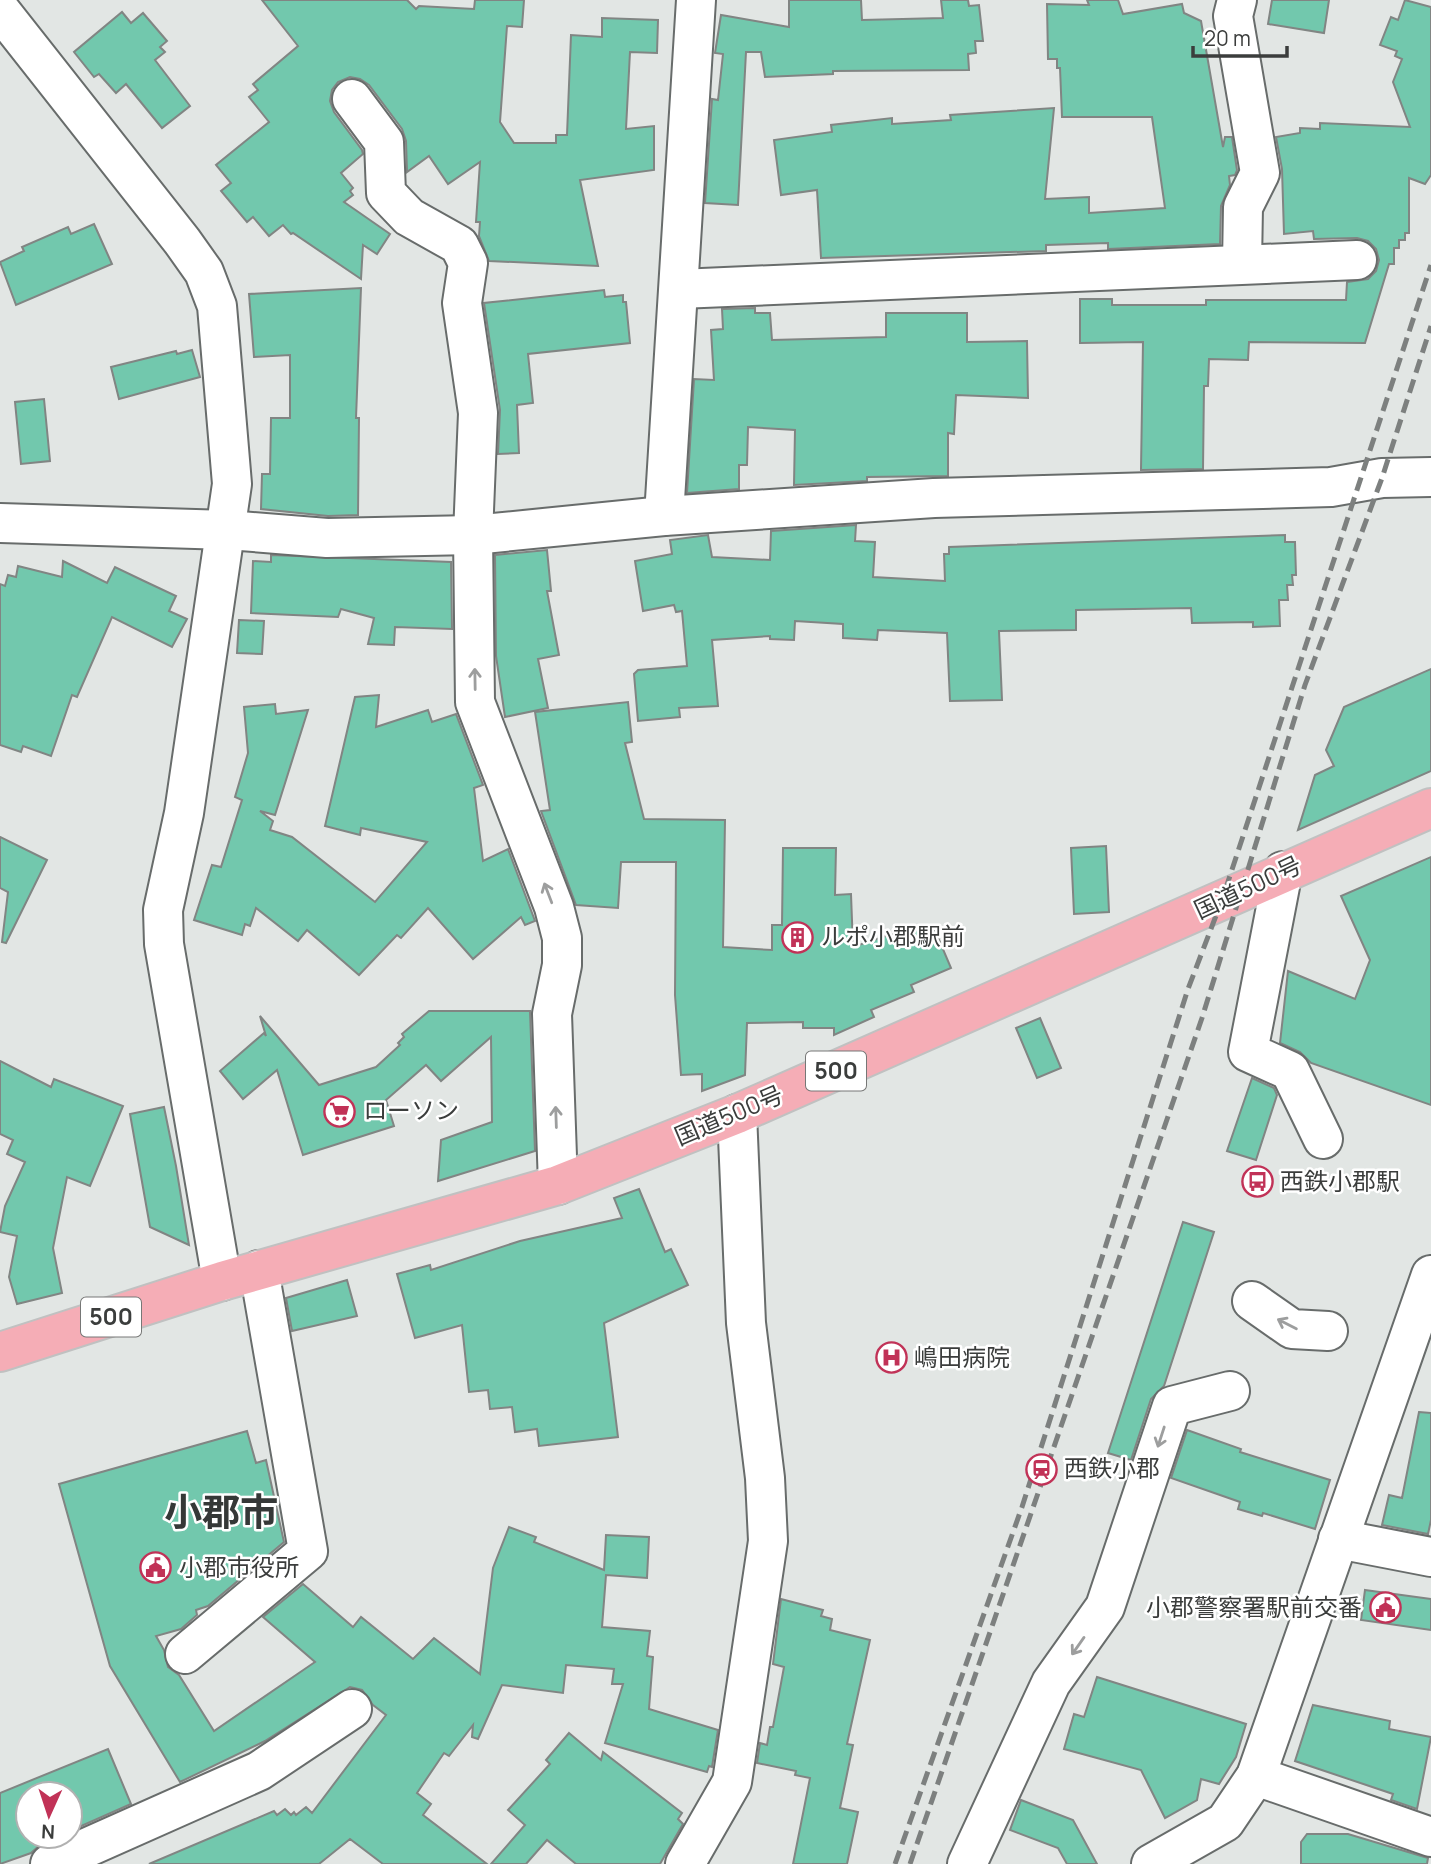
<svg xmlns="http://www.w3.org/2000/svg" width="1431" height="1864" viewBox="0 0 1431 1864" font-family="Manrope,'Noto Sans JP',sans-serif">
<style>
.building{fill:#72c8ad;stroke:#818583;stroke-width:2}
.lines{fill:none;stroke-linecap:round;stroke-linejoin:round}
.minor-casing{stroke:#686c6b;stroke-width:42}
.highway-casing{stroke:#c0c1c1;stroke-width:42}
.minor{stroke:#fff;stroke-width:38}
.highway{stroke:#f5adb6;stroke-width:38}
.rail{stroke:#7d807f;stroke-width:5;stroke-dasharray:14 7;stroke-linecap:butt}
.oneway{stroke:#9d9e9e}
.labels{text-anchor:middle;stroke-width:5;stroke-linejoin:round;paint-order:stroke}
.shield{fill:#fff;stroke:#767776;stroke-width:2}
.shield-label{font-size:23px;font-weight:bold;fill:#3b3d3c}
.street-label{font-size:24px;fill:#3b3d3c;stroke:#fff}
.poi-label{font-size:24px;fill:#3b3d3c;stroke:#fff;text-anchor:start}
.town-label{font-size:38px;font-weight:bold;fill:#353837;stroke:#fff}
</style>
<rect width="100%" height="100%" fill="#e2e6e4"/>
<g class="building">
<path d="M262,0h145l9,9 3,-3 55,3 1,-9h49l-2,27 -15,-1 -7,96 14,21h42v-8h11l4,-100 31,2v-19l56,2 -1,33 -27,-1 -4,77 28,-3v44l-74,10 18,86 -109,-5 -10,-25 1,-14h-4l4,-60 -32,22 -19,-28 -22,16 -1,-31 -4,-12 -33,-44 -9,-6 -10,-2 -12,5 -6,8 -2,11 4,11 28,38 1,4 -22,19 12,15 -3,3 3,4 -9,7 46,32 -13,20 -14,-9 -2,34 -68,-46 -2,1 -8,-9 -14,11 -16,-19 -6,5 -26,-31 10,-8 -15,-18 53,-43 -20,-25 9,-7 -5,-6 45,-38z"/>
<path d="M789,0h72l1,20 81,-2 -2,-18h27l1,6 10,-1 4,36h-8l1,12 -8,1 1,16 -136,1v3l-68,3 -4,-25h-15l-8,153 -33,-2 7,-104 6,1 5,-46 -8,-1 6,-38 68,12z"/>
<path d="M1087,0h31l5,14 59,-10 2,9 17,8 22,126 2,-10h7l5,33 -2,5 -6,1 1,9 -9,21 -1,38 -112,5v-6l-62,2v6l-225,7 -4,-68 -36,5 -7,-55 58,-8 -1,-7 61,-7v6l59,-4 -1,-5 104,-7 -9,91 44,-2v16l76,-5 -13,-91h-90l-2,-49h-3v-9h-9l-1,-55 42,1z"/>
<path d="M1272,0h57l-5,33 -56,-9z"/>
<path d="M1405,0l26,7v168l-6,9 -16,-6v55h-4v7h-6v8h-5v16h-5l-24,79 -116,-1 -1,18 -39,-1 -1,27h-4l-1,83 -62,1 2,-128 -63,1v-44h32v6h94v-5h140l1,-18 21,-3 8,-8 3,-11 -3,-11 -8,-8 -11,-3 -43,1 -1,-8 -29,3 -2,-65 -6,-32 24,-4v-5l20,1v-6l90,4 -17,-45 9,-23 -7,-3 2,-5 -17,-6 11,-28 7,3z"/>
<path d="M122,12l9,11 12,-10 24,28 -7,6 5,5 -10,8 35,46 -28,22 -36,-44 -10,9 -17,-19 -5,3 -20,-25z"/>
<path d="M94,224l18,40 -96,41 -16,-43 24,-11 -2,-4 46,-20 3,7z"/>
<path d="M361,288l-5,130h3l-1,97 -30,1 -67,-7 1,-35h8l1,-56h19v-63l-36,2 -5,-63z"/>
<path d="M604,290l1,7 18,-2v7h3l4,41 -102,11 5,49 -16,2 2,48 -21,1 2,-44 -16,-107z"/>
<path d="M755,308v5h15l2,27 114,-3v-24h81v29l60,-1 1,57 -72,-3 -2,39 -6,-1v43l-81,1v4l-73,4 1,-55 -47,-3 -1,38h-8v24l-52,4 7,-114 20,1 -3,-50 12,-1 -1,-20z"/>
<path d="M192,350l8,27 -81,22 -8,-32 65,-16 1,3z"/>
<path d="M44,399l6,62 -29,3 -6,-62z"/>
<path d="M856,525l-1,16 20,1 -2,35 72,4 -1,-27h5v-7l336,-12v7h10l1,33h-4l1,10h-6l1,15h-9l1,26 -27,1v-5l-61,1 -1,-15 -115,2v20l-77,1 3,69 -52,1 -3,-68 -69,-3 -1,10 -34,-2v-14l-48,-3 -1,19 -24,-1v-3l-58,4 6,66 -39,2 1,9 -42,4 -4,-47 4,-4 49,-4 -5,-55 -6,1 -2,-7 -31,6 -8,-50 37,-7 -2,-14 38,-5 4,22 58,3 1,-29z"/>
<path d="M547,550l4,41h-4l12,64 -21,4 10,49 -43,9 -9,-61 -1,-101z"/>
<path d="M271,555l180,7 1,67 -57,-2 -1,18 -26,-1 6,-26 -33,-9 -3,8 -87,-4 2,-52 18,1z"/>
<path d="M63,561l44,22 8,-16 29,14 32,15 -7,15 18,8 -15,28 -60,-30 -35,80 -5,-2 -21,61 -28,-10 -2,6 -21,-7v-161l5,2 3,-11 8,2 2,-11 44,11z"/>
<path d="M239,620l25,1 -2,33 -25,-1z"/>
<path d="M1431,669v102l-133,59 17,-55 19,-9 -8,-16 18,-43z"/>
<path d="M379,695l-3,32 52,-17 4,12 24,-8 27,71 -9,3 9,73 25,-12 27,72 -10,4 -4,-8 -48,42 -45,-51 -27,30 -4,-3 -38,40 -52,-45 -9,11 -42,-33 -6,18 -5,-2 -3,11 -48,-15 18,-55 9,2 21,-67 -7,-3 13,-44 -4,-46 31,-3 1,10 32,-4 -33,105 -15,-4 13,10 -3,9 22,7 83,65 52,-60 -66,-14 -1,7 -35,-9 30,-129z"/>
<path d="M628,702l4,40 -7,1 19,76 81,1 -2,127 49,3v-25h10l1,-77h53l-1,47 16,-1 2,53 63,-21 3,8 15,-6 17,40 -40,17 3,7 -43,18 3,7 -40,18v-7h-31v-6l-56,1 -2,52 -43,16v-17l-21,1 -6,-80 1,-133h-55l-3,46 -42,-3 -35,-94 9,-1 -15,-98z"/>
<path d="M0,837l47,23 -41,83 -4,-1 6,-50 -8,-4z"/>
<path d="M1106,846l3,66 -35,2 -3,-66z"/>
<path d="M1431,857v248l-120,-42 -11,-11 -20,-9 8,-72 67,28 15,-39 -29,-64z"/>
<path d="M429,1011h101l5,140 -97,30 3,-41 51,-18 -1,-85 -50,44 -15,-16 -40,35 8,26 -91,29 -26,-85 -34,29 -23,-28 44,-38 2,3 -6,-20 59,69 57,-18 24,-22 -2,-2 6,-6 -2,-3z"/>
<path d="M1040,1018l21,50 -24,10 -21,-50z"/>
<path d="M0,1061l51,26 3,-8 69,27 -33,80 -23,-9 -14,71 9,45 -45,11 -8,-27 8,-41 -17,-4 5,-26 20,-44 -18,-8 6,-14 -13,-6z"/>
<path d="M1252,1078l22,10 3,7 -21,65 -29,-9z"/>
<path d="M164,1107l12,59 13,79 -39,-18 -20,-113z"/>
<path d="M639,1189l26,63 6,-3 17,36 -84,38 14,114 -79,9 -2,-17 -22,3 -3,-25 -22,2 -2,-19 -19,2 -7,-67 -47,13 -18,-64 33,-9 1,5 89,-29 102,-23 -8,-20z"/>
<path d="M1183,1222l31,10 -50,154 -13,13 -20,61 -23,-7z"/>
<path d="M347,1280l10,36 -65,15 -6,-33z"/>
<path d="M1419,1412l12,1v107l-3,14 -46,-9 7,-30 13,3z"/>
<path d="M1187,1430l54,19 -1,3 90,28 -15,49 -52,-16 -1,3 -24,-7 2,-7 -69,-24z"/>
<path d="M247,1431l9,32 10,-3 18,82 -76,64 -12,4 1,5 -16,14 -25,7 8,14 4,17 11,8 35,56 101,-69 -52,-45 40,-33 50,43 8,-10 52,42 21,-21 46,36 13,-106 16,-41 27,10 -2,5 70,28 2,-35 43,2 -2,41 -41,-3 -4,52 48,4 -3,25 6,1 -4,52 69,21 -6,37 -3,-1 -2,6 -102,-29 18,-59h-11l2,-15 -48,-4 -3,28 -61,-8 -24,54 -6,-2 1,-12 -24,31 -5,-3 -27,40 14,11 -8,11 64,49h-104l-33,-25 -31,25h-170l125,-53 3,4 8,-6 6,6 3,-3 2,3 10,-8 6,6 74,-98 -13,-10 -11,-15 -12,-3 -85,54 -85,41 -70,-116 -51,-182z"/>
<path d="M1365,1590l66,9v31l-70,-10z"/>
<path d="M781,1599l42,11 -2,6 11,3 -2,11 40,10 -23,104 6,1 -13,63 18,4 -11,52h-54l17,-86 -15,-3 1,-4 -39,-8 3,-20 7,2 3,-18h3l11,-60 -11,-3z"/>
<path d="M1097,1677l149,47 -10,33 -17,27 -18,-5 -4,21 -32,18 -24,-48 -77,-21 10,-35 10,3z"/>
<path d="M1313,1705l77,16 -1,8 42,8 -14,72 -26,-9 2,-6 -98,-33z"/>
<path d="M569,1733l32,27 2,-8 79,61 -4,6 5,5 -23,40h-84l-29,-24 -21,24h-35l34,-39 -17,-15 42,-46 -4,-4z"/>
<path d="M108,1749l23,55 -61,27v-37h-42v42h31l-18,8 -10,9 -31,11v-71z"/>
<path d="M1021,1800l52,20 24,44h-30l-9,-16 -48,-18z"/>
<path d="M1307,1834h41l80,24 -1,6h-126v-22z"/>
</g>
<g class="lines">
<defs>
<g id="minor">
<path d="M1237,0l-4,16 27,157 -17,34 -1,57"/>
<path d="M0,10l182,231 22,31 13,34 15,178 -48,329 -21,97 1,34 58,337"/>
<path d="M352,99l32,43 2,51 23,24 50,28 9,18 -6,40 16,110 -5,122 2,167 79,205 8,31v27l-10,49 6,171"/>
<path d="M679,289l678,-29"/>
<path d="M664,516l32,-516"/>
<path d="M0,523l228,7 99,8 146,-3 191,-19 270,-18 397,-11 51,-9 49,-1"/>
<path d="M1283,871l-35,181 42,19 33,68"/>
<path d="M1252,1301l40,28 36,2"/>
<path d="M1338,1539l93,18"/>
<path d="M185,1654l123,-103 -49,-281"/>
<path d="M1256,1776l175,61"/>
<path d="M50,1864l209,-93 93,-62"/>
<path d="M685,1864l47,-82 36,-241 -3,-63 -19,-155 -9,-209"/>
<path d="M967,1864l84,-181 54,-76 67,-201 58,-15"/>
<path d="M1151,1864l74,-42 31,-46 175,-501"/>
</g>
<path id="highway" d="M0,1352l222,-71 336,-96 179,-71 694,-306"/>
</defs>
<use href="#minor" class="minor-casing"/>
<use href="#highway" class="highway-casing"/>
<use href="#minor" class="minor"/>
<use href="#highway" class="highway"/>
<g class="rail">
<path d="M895,1864l127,-357 166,-518 34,-89 209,-635"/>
<path d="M910,1864l292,-846 103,-333 77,-207 49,-152"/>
</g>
</g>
<defs><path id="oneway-shaft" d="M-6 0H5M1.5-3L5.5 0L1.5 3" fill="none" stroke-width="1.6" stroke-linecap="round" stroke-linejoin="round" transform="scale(1.75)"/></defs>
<g class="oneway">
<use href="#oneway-shaft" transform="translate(475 679) rotate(-91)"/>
<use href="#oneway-shaft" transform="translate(548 893) rotate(-111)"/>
<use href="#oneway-shaft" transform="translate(556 1117) rotate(-92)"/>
<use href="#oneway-shaft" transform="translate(1287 1324) rotate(-153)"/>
<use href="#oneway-shaft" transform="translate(1161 1437) rotate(108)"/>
<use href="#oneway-shaft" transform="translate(1078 1646) rotate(125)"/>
</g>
<defs>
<symbol id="building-ring" viewBox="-11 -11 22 22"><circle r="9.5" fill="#fff" stroke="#c13257" stroke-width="1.5"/><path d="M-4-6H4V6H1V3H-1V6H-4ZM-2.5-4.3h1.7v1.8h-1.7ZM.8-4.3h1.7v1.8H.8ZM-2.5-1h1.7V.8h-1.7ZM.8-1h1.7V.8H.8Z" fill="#c13257"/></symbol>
<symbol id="supermarket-ring" viewBox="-11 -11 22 22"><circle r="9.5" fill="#fff" stroke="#c13257" stroke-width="1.5"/><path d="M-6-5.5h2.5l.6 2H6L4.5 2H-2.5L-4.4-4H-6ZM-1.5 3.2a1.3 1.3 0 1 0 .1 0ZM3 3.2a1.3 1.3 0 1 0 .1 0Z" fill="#c13257"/></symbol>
<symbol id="bus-ring" viewBox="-11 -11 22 22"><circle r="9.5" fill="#fff" stroke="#c13257" stroke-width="1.5"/><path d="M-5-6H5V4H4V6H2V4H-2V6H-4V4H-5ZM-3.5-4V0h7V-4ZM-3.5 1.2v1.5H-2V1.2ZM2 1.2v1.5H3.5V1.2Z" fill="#c13257"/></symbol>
<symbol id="hospital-ring" viewBox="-11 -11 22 22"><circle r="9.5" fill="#fff" stroke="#c13257" stroke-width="1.5"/><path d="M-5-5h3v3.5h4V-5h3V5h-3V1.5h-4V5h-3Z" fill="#c13257"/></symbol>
<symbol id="station-ring" viewBox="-11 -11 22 22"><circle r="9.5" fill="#fff" stroke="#c13257" stroke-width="1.5"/><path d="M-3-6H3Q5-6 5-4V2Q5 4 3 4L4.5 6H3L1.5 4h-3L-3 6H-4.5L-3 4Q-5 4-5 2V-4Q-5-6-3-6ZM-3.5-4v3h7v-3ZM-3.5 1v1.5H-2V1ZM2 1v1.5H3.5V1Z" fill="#c13257"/></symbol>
<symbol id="civic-ring" viewBox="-11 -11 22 22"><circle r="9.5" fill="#fff" stroke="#c13257" stroke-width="1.5"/><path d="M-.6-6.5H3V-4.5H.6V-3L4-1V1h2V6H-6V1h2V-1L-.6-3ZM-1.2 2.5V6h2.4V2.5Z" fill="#c13257"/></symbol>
</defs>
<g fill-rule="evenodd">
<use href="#building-ring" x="780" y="920" width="35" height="35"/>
<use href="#supermarket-ring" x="322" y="1094" width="35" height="35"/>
<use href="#bus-ring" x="1240" y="1164" width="35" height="35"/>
<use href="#hospital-ring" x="874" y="1340" width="35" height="35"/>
<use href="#station-ring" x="1024" y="1452" width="35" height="35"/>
<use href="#civic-ring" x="138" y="1550" width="35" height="35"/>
<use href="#civic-ring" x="1368" y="1590" width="35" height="35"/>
</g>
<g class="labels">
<g class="shield">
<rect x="806" y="1051.5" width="60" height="39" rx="5"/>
<rect x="81" y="1297.5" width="60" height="39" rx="5"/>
</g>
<g class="shield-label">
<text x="836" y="1079">500</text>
<text x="111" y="1325">500</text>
</g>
<g class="street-label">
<text transform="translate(1248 888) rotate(-25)" y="8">国道500号</text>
<text transform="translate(729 1116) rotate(-23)" y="8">国道500号</text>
</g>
<g class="poi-label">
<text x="821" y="945">ルポ小郡駅前</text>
<text x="363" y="1119">ローソン</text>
<text x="1280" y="1190">西鉄小郡駅</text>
<text x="914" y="1366">嶋田病院</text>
<text x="1064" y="1477">西鉄小郡</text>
<text x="179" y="1576">小郡市役所</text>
<text x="1362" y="1616" text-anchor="end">小郡警察署駅前交番</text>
</g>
<g class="town-label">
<text x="221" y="1526">小郡市</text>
</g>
</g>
<g transform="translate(49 1815) rotate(183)"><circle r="33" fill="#ffffff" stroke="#b1b1b1" stroke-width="2"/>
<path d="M0-5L12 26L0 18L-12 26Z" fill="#c13257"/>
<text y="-10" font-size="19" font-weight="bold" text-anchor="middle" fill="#3b3d3c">N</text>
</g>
<path d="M1193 46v10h94v-10" fill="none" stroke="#3b3d3c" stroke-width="3.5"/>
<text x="1204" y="46" font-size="21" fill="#3b3d3c" stroke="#ffffff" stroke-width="5" paint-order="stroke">20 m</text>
</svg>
